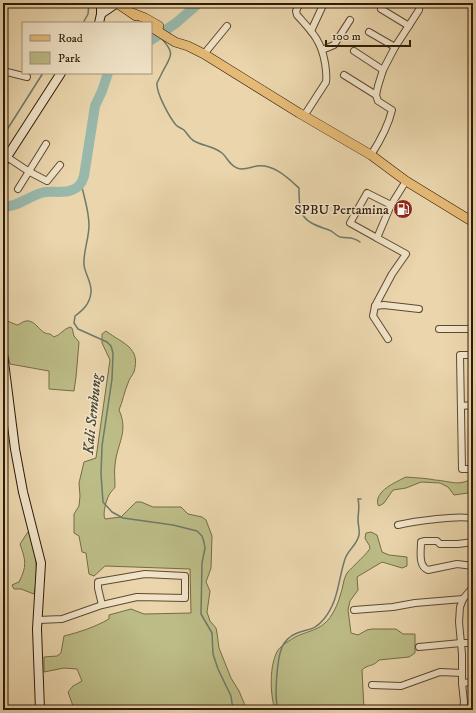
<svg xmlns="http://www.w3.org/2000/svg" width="476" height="713" viewBox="0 0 476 713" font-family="'IM FELL DW Pica',serif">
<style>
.green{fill:#bcbc86;stroke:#766b46}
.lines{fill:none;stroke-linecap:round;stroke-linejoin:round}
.stream{stroke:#6e796a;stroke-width:1.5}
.river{stroke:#98b8ac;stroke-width:10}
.street-casing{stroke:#5e4930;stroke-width:8}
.secondary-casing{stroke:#2f1a07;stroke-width:10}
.primary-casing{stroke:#2f1a07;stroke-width:10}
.street{stroke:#f1e4c9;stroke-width:6}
.secondary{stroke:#f1e4c9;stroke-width:8}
.primary{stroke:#e5ba76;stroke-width:9}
.labels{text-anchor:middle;stroke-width:3;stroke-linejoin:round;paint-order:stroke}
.poi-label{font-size:14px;fill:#2f1a07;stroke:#f1e4c9;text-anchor:end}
.water-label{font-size:15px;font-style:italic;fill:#4e4939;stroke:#f1e4c9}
</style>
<rect width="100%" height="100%" fill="#ead5ac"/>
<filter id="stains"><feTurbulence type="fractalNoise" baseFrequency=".005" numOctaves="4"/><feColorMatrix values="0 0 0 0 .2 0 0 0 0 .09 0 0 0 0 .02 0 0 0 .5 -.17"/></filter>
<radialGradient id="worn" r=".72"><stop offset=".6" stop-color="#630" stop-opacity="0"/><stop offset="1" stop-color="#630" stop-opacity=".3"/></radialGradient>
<g class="green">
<path d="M5,320l12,5c4,-1 7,-5 12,-4 9,2 11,13 21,13l4,3c7,-2 9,-8 16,-10l2,1 2,8 5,6 -3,35 -2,14 -25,-2v-18l-39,-7 -2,-8 -5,1v-10h2l-2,-25z"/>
<path d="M106,331c17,13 35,16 28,41 -2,4 -5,7 -6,11 -4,9 -5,18 -9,27 10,22 -2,33 -4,55 -1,7 0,14 0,22 -1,2 -2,3 -4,5 -4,4 -9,22 -6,27l16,-2 15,-15h5l12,5h28l7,7 14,3 4,3 6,16 -1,32 -5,14 4,9 -3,21 3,9 6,7 1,5 2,15 12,30 8,13 8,19h-176l2,-4 -5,-14 5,-6 9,-5 -5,-12 -13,-1 -20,4v-15l13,-1 4,-3 3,-17c16,-4 31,-9 45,-17v-4l22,-6 13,5 47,-1 -1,-44 -85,-3 -11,10 -5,-2 -3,-21 -4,-1 -3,-16 -5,-3v-19l5,-8 1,-10 -1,-13 5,-21 12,-4 14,-98 -8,-17v-9z"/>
<path d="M406,477c10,1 20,1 29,3 16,1 23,7 38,-2v12l-5,3 -14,2 -6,-8 -8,-4 -19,-1 -15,6 -13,2 -9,13 -5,3 -1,-1c-4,-14 18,-23 28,-28z"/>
<path d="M28,532l4,1c3,21 7,40 2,61l-13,-5h-7l-2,-4 7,-3c8,-16 7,-21 1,-38z"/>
<path d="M371,532l6,3 5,17 7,3 18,2v9l-5,2 -20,-6 -25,15 1,13 -8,11 -2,9 3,23 7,2 9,-5 5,-1h24l7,5h12v19l-6,4 -30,3c-6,7 -11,4 -17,10l2,39 3,1h-92c-5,-16 -6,-45 3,-60 3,-4 12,-10 17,-13 10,-5 21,-6 30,-14 7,-6 13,-19 15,-27 3,-7 3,-17 7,-23 4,-5 23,-22 23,-25 0,-3 -4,-7 -5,-10l1,-5z"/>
</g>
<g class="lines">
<g class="stream">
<path d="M83,23l5,-9 1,-11"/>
<path d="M161,38c16,17 9,18 0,37 -1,2 -3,6 -4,8 -1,10 13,35 19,42 2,2 5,3 8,5 3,3 5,8 10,11 9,5 19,5 28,12 5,4 7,12 15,15 7,3 13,-1 20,-2 17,-2 31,12 42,22 0,29 3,33 30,42 4,1 7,6 11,7 9,2 11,-1 20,5"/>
<path d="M3,136l40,-63"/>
<path d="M81,183c3,14 8,28 8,42 0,14 -6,27 -5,40 1,9 8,18 7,27 -1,12 -8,18 -16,24l-1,7 4,6 29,13 4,4 2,7 -1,26 -10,67 -1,28 2,28 9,10 11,6 50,7 24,6 5,5 2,6 1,6 -3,15 -1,51 11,19 1,21 5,15 13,27 2,14"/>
<path d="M278,710c-4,-13 -1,-51 4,-63 2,-5 8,-11 13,-13 13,-6 18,-2 29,-15 15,-19 14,-39 21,-60 3,-9 12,-14 14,-24 1,-5 -1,-10 -1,-15 0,-7 2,-13 0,-21h3"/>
</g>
<g class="river">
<path d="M151,40l25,-17 23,-20"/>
<path d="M3,207c14,0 25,-10 38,-14 10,-3 21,1 31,-3 7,-2 10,-7 12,-14l11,-70 7,-15 6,-18"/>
</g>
<defs>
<g id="street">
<path d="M300,3l-4,8 1,4c15,17 24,25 28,48 1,7 2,12 1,19l-22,34"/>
<path d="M381,9l28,17"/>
<path d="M311,31l13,-28"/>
<path d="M369,32l26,15"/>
<path d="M322,50l12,-5 16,-25"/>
<path d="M354,51l29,19"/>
<path d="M204,54l23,-28"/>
<path d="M3,71l24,6"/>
<path d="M344,75l32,20"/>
<path d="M371,155c9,-14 17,-28 21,-45l-14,-9 -2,-6 2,-9 5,-16 12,-23 24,-37 1,-7"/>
<path d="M7,157l21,14 19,10 13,-16"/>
<path d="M406,181l-15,24 -14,33 29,16 -14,20 -17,32 9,-1 35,4"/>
<path d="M18,189l28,-45"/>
<path d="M377,238l-27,-15 17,-30 24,12"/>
<path d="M375,306l-2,10 15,23"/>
<path d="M439,329h34"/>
<path d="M473,355h-13l2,114h11"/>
<path d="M461,406l12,-1"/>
<path d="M398,525c13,-3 65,-11 75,-6"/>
<path d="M473,542l-15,2h-18l-3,-3h-12l-4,1c0,10 -3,24 7,28l29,-6 16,2"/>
<path d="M354,610l39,-3 22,-4 48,-4"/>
<path d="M38,620l24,-1 40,-14 -4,-17v-6l47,-8 40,2v22l-48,-1 -35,8"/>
<path d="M419,647l42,-4h12"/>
<path d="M462,683l11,-1"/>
<path d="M372,685l29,1 39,-14 22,1"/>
<path d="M463,710l1,-8 -2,-19v-29l-3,-32 1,-15 3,-8 10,-12"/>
</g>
<g id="secondary">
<path d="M101,3v11"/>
<path d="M99,23l2,-9 16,-11"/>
<path d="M3,163l58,-90"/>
<path d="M3,354l12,95 8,43 18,71 -4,66 3,81"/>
</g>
<g id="primary">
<path d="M117,3l19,13"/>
<path d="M132,13l13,5 14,8"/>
<path d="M151,27l24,15 13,4 16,8 95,59 72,42 35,26 67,41"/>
</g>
</defs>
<use href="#street" class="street-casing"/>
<use href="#secondary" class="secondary-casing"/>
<use href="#primary" class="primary-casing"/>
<use href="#street" class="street"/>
<use href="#secondary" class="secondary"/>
<use href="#primary" class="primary"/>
</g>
<defs>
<symbol id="fuel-disc" viewBox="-11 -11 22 22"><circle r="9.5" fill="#8f2418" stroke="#f1e4c9"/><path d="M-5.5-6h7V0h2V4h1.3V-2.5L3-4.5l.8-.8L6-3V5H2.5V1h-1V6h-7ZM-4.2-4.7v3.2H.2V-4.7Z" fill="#fff"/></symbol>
</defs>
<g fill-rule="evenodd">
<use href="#fuel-disc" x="392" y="198" width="22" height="22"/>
</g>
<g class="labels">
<g class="poi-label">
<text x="389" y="214">SPBU Pertamina</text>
</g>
<g class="water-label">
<text transform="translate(92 414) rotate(-84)" y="5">Kali Sembung</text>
</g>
</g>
<rect width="476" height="713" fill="none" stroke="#ead5ac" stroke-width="16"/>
<rect x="4" y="4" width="468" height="705" fill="none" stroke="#2f1a07" stroke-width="2"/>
<rect x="8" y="8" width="460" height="697" fill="none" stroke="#2f1a07"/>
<rect x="22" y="22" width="130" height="52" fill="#f1e4c9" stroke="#a3937b"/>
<rect x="30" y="35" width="20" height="6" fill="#e5ba76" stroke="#a3937b"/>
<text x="58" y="42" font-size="12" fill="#2f1a07">Road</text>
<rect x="30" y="52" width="20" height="12" fill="#bcbc86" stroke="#a3937b"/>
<text x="58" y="62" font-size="12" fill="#2f1a07">Park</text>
<path d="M326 40v6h84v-6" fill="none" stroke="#2f1a07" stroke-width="2"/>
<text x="332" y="40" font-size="12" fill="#2f1a07" stroke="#f1e4c9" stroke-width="3" paint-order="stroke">100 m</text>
<rect width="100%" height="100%" filter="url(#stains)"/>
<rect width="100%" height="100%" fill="url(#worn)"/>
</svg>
